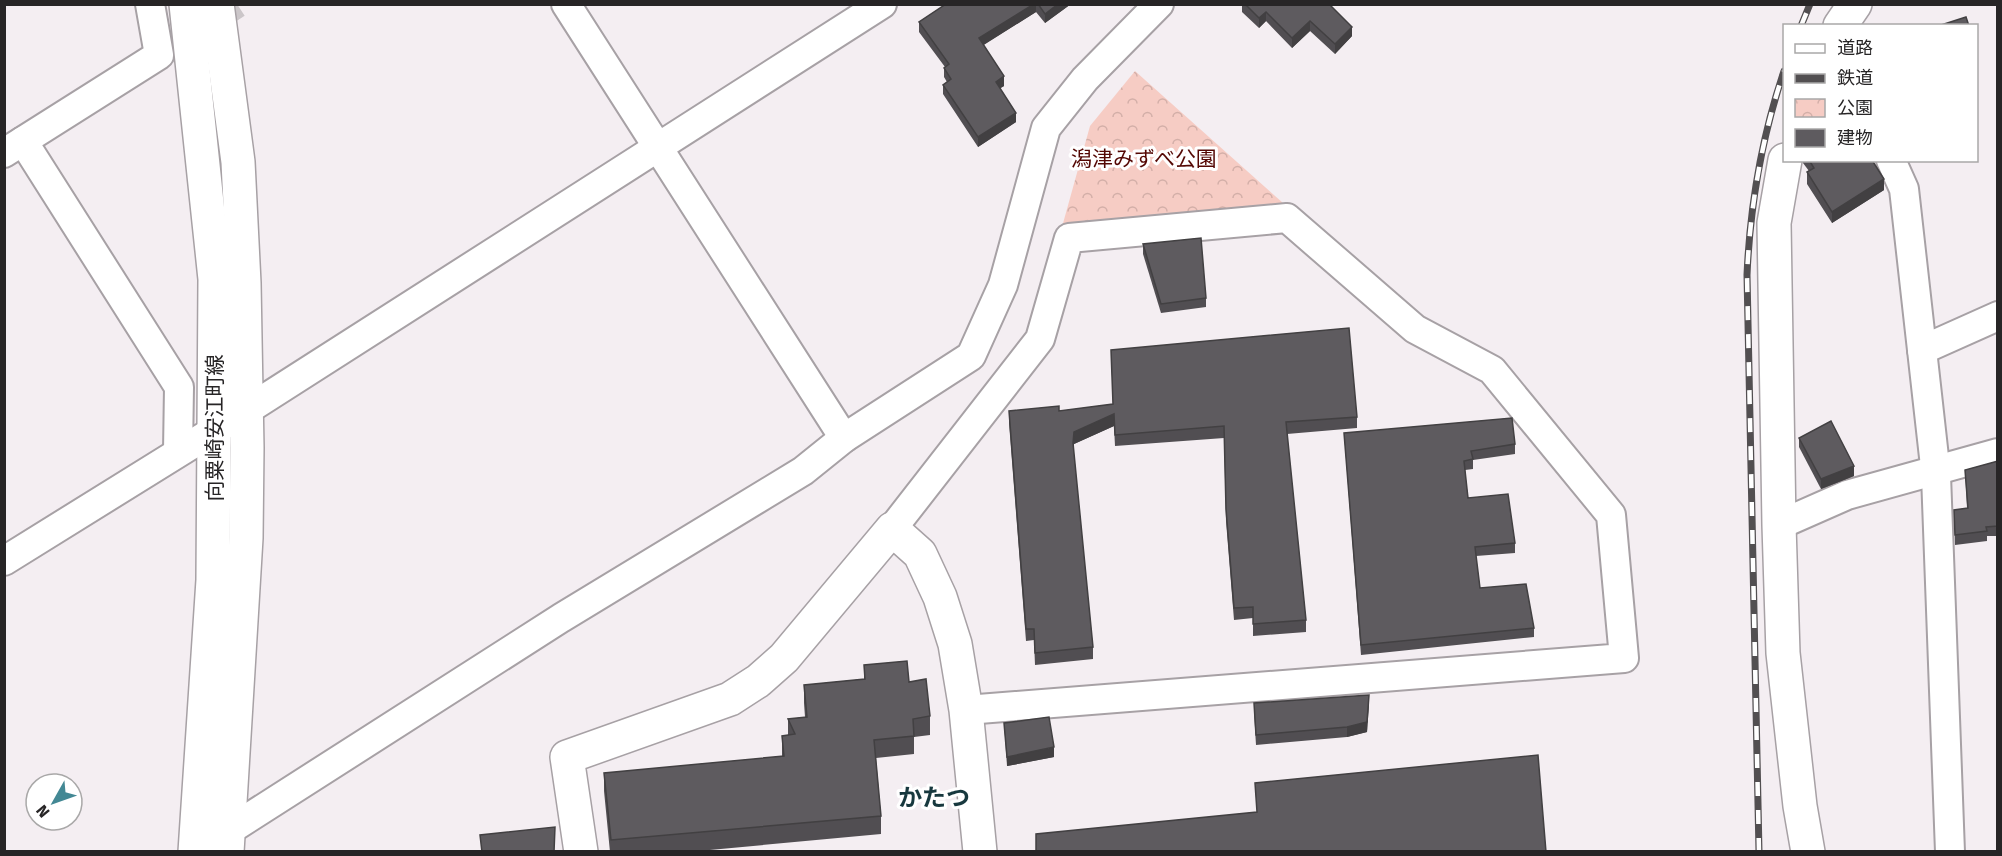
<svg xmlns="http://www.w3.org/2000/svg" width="2002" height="856" viewBox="0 0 2002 856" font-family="'Fira Sans','Noto Sans JP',sans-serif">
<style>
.park{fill:url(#park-crowns)}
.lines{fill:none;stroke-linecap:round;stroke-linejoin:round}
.street-tunnel{stroke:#cbc6c9;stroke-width:28;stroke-dasharray:28 14;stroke-linecap:butt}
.street-casing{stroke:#a7a1a5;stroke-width:32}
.secondary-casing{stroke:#a7a1a5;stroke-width:36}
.street{stroke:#fff;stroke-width:28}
.secondary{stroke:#fff;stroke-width:33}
.rail-casing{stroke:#524f51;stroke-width:7}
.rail{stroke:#fff;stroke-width:4.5;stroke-dasharray:14;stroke-linecap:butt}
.wall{fill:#514e52}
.shaded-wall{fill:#424042}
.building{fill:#5e5b5f;stroke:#424042;stroke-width:1.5}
.labels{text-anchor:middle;stroke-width:6;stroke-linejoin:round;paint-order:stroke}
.park-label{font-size:21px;fill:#540703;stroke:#fff}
.street-label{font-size:21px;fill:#272526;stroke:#fff}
.quarter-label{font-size:24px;font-weight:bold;fill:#17383e;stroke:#fff}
</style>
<defs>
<pattern id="park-crowns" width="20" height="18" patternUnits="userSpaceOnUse" patternTransform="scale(1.5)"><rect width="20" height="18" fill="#f6ccc4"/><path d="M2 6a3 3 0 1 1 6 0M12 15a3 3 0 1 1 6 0" fill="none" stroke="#d3afa8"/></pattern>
</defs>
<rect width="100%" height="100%" fill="#f4eef2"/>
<path class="park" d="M1135,71l148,132 -221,24 28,-101z"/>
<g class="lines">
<path class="street-tunnel" d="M159,55l78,-51"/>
<defs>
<g id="street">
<path d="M566,4l278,434"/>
<path d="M23,141l156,246 -1,64"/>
<path d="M4,153l155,-98 -9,-51"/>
<path d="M1891,160l13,29 32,286 14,377"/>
<path d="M1922,350l76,-34"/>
<path d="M1779,525l68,-30 151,-42"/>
<path d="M892,529l148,-190 29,-101 218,-20 128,111 77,41 119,145 13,143 -658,52"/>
<path d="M4,561l240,-149 638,-408"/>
<path d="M228,831l333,-213 242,-147 41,-33 127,-82 32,-71 43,-157 39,-49 74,-75"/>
</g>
<g id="secondary">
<path d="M186,4l29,275 -2,301 -18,272"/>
<path d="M217,4l21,158 6,121 3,165 -1,90 -19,314"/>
<path d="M1840,26l15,-22"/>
<path d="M1785,160l-11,63 5,302 4,128 17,153 8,46"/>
<path d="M581,852l-14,-95 163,-58 28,-18 26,-23 108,-129 28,25 20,43 15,47 11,66 14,142"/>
</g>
</defs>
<use href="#street" class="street-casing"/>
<use href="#secondary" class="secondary-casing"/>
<use href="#street" class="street"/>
<use href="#secondary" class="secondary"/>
<defs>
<g id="rail">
<path d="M1801,26l9,-22"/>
<path d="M1759,852l-12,-577c3,-68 15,-139 37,-204"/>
</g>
</defs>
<use href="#rail" class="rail-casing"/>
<use href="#rail" class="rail"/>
</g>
<g class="wall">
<path d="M946,4h125l-26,19 -9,-11 -53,33 21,41 -4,2 16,34 -38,25 -35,-53v-9l4,-3 -3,-5v-9l1,-1 -26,-35v-10z"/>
<path d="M1242,4h87l23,32 -17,18 -25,-23 -18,17 -26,-27 -7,7 -17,-16z"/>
<path d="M1803,160h69l12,30 -52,33 -25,-39v-12l2,-1 -6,-8z"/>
<path d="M1143,244l63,54v9l-45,6 -18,-59z"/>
<path d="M1111,350l246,67v11l-70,6 19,186v12l-53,4v-18l-19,2 -8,-99 -2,-83 -109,8 -1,-20 -40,18 -1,6 20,197v12l-58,6 -1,-25 -8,1 -17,-218v-12h50l54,-7z"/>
<path d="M1344,433l171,11v10l-42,6v9l-8,1 3,28 47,45v10l-39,3 4,32 54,40v9l-173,18z"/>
<path d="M1799,438l55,38 -33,13 -22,-42z"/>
<path d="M1998,461v75h-11v5l-32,4 -1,-35 13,-2 -2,-38z"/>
<path d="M864,665l45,17 21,34v19l-16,2v17l-38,4 5,58v18l-193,18h-78l-6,-61v-18l178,-16v-21l6,-1v-16l17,-2 -1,-14v-18l60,-6z"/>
<path d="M1369,705l-2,27 -20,5 -91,8 -2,-33z"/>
<path d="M1004,723l50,34 -47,9z"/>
</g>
<g class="shaded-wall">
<path d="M1034,4h2v8l-57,36v-10z"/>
<path d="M1058,4h13l-26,19v-9z"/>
<path d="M1266,12v9l-7,7v-10z"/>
<path d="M1310,21v10l-18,17v-10z"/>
<path d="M1352,27v9l-17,18v-10z"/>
<path d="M1978,55v12h-1v-11z"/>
<path d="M1004,76v10l-8,5v-9z"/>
<path d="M1016,113v9l-38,25v-10z"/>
<path d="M1884,179v11l-52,33v-11z"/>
<path d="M1114,414v12l-40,18 -1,11v-12l1,-11z"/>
<path d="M1854,466v10l-33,13v-10z"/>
<path d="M1369,695l-2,37 -20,5v-10z"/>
<path d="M1054,747v10l-47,9v-9z"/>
</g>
<g class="building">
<path d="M946,4h88l-55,34 25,38 -8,6 20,31 -38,24 -35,-52 8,-6 -7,-11 5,-4 -30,-42z"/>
<path d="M1038,4h20l-13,10z"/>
<path d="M1245,4h84l23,23 -17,17 -25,-23 -18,17 -26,-26 -7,6z"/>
<path d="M1966,17l3,9h-31z"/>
<path d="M1809,160h63l12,19 -52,33 -25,-40 7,-4z"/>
<path d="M1201,238l5,60 -45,6 -18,-60z"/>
<path d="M1349,328l8,89 -71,5 20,198 -53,4v-17l-19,1 -8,-99 -2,-83 -109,9 -1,-21 -40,18 -1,11 20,204 -58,6 -1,-24h-8l-17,-218 50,-5v5l54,-7 -2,-54z"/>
<path d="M1512,418l3,26 -44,7 2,8 -9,2 4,37 40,-4 7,49 -40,4 5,41 46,-4 8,44 -173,17 -17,-212z"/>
<path d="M1831,421l23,45 -33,13 -22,-41z"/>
<path d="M1998,461v65l-12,1 1,4 -32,4 -1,-25 14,-2 -3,-38z"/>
<path d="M907,661l2,21 17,-3 4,37 -17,3 1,17 -40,4 7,76 -270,24 -7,-67 180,-17 -2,-20 13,-2 -7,-15 19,-2 -3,-32 61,-6 -1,-14z"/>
<path d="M1369,695l-2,27 -20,5 -91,8 -2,-32z"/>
<path d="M1049,717l5,30 -47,10 -3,-34z"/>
<path d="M1538,755l8,97h-510v-18l221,-22 -2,-29z"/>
<path d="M555,827l-1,25h-72l-2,-17z"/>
</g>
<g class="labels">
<g class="park-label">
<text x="1144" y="166">潟津みずべ公園</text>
</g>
<g class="street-label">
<text transform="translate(215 428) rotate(-90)" y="7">向粟崎安江町線</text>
</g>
<g class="quarter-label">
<text x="934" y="806">かたつ</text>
</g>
</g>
<rect width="2002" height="856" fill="none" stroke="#272526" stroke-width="12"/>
<rect x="1783" y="24" width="195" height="138" fill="#ffffff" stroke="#a9a8a8" stroke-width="1.5"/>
<rect x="1795" y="44" width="30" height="9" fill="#ffffff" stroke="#a9a8a8" stroke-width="1.5"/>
<text x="1837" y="54" font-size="18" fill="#272526">道路</text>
<rect x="1795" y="74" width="30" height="9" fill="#524f51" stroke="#a9a8a8" stroke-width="1.5"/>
<text x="1837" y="84" font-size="18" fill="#272526">鉄道</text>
<rect x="1795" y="99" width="30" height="18" fill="url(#park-crowns)" stroke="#a9a8a8" stroke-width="1.5"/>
<text x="1837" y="114" font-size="18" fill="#272526">公園</text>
<rect x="1795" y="129" width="30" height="18" fill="#5e5b5f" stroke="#a9a8a8" stroke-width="1.5"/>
<text x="1837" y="144" font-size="18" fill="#272526">建物</text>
<g transform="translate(54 802) rotate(230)"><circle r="28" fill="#ffffff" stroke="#a9a8a8" stroke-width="1.5"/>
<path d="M0-4.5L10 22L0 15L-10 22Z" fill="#438894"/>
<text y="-9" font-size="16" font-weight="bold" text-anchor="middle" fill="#272526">N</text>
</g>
</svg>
